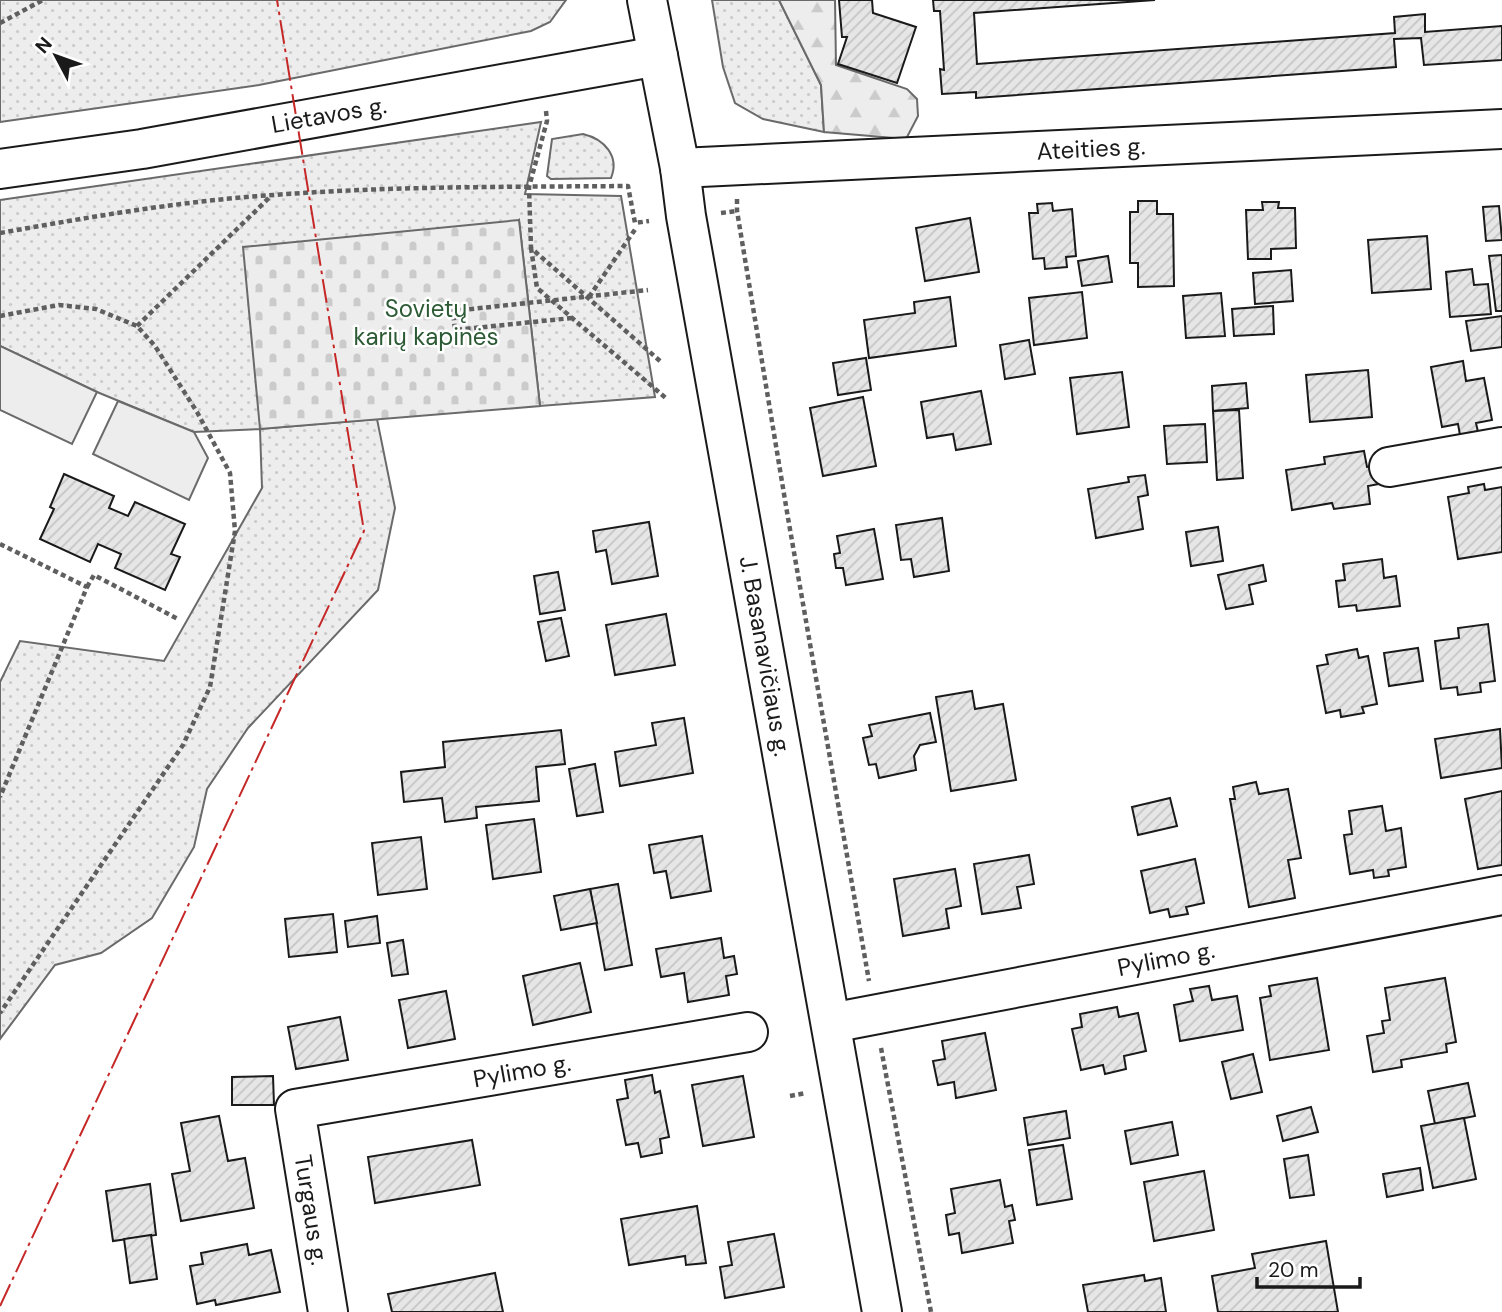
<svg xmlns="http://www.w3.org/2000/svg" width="1502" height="1312" viewBox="0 0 1502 1312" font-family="'DM Sans',sans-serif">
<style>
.grass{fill:url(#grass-dots);stroke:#6a6a6a;stroke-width:2}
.forest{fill:url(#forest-firs);stroke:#6a6a6a;stroke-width:2}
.cemetery{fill:url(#cemetery-stones);stroke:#6a6a6a;stroke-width:2}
.built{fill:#ededed;stroke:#6a6a6a;stroke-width:2}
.building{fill:url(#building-hatch);stroke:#1a1a1a;stroke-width:2}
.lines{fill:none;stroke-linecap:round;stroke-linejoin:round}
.minor-casing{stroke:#1a1a1a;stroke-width:42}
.major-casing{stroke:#1a1a1a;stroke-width:42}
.path{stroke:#5f5f5f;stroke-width:4.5;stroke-dasharray:5 3.5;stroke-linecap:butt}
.minor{stroke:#fff;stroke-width:38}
.major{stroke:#fff;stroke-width:38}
.power{stroke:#c62828;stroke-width:2;stroke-dasharray:24 5 3.5 5;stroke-linecap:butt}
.labels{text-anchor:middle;stroke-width:5;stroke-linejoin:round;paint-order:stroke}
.street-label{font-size:24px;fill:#1a1a1a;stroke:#fff}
.park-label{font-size:24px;fill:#2b5a34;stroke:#fff}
</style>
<defs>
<pattern id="grass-dots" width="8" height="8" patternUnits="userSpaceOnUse" patternTransform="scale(1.75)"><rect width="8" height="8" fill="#ededed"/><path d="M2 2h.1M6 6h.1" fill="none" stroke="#cbcbcb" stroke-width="1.8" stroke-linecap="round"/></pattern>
<pattern id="forest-firs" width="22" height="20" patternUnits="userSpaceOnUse" patternTransform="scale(1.75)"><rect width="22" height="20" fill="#ededed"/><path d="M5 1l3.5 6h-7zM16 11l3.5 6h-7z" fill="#cbcbcb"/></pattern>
<pattern id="cemetery-stones" width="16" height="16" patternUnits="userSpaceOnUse" patternTransform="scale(1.75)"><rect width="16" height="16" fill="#ededed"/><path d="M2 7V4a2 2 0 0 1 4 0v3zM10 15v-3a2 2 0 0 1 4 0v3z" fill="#cbcbcb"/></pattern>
<pattern id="building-hatch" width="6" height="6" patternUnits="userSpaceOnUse" patternTransform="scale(1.75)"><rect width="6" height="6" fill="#e6e6e6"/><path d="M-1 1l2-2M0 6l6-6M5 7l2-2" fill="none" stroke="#c5c5c5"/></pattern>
</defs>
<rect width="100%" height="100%" fill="#fff"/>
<g class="grass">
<path d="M0,0h566l-16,22 -19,9 -272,54 -259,37z"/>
<path d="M712,0h67l42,85 3,47 -61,-13 -28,-16 -12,-36z"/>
<path d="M541,122l-16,72 96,2 34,201 -115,9 -21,-186 -259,209 117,-10 18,89 -17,82 -130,138 -41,61 -13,58 -42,71 -51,35 -46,12 -55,74v-357l20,-41 144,20 98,-173 -2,-59 -66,3 -97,-40 -97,-46v-146z"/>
<path d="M583,134c21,5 37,22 28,44l-60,1 -4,-3 5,-37z"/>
</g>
<path class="forest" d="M779,0h56l1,65 71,24 10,10 1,17 -12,23 -82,-7 -3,-47z"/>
<path class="cemetery" d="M519,220l21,186 -280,23 -17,-182z"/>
<g class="built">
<path d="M0,346l97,46 -25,52 -72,-34z"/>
<path d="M118,401l76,31 14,26 -19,42 -96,-46z"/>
</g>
<g class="building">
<path d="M839,0h33l1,13 43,14 -19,56 -59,-19 9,-27h-5z"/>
<path d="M933,0h222l-181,13 3,51 418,-31 -1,-16 31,-3v18l77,-6v34l-78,5 -3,-27 -27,1 2,28 -420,31v-6l-34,2 -2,-25 4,1 -4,-59h-6z"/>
<path d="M1138,201h19v13h16l1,72 -36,1v-24h-8v-51h8z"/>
<path d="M1262,202h17l-1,6h17l1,40 -25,1v10h-23l-2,-49h17z"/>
<path d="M1052,203l1,8 19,-2 4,47 -10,1 1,10 -22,2 -1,-11 -11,1 -4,-46h9l-1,-9z"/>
<path d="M1499,206l3,34 -16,1 -3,-34z"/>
<path d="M970,218l9,54 -54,9 -9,-53z"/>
<path d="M1427,236l4,53 -59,4 -4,-53z"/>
<path d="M1502,255v56h-6l-7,-55z"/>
<path d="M1108,256l4,26 -30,4 -4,-25z"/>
<path d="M1472,269l2,16 14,-1 3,30 -41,3 -4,-45z"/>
<path d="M1291,270l2,31 -38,3 -2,-31z"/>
<path d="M1082,292l5,46 -53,7 -5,-47z"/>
<path d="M1221,293l4,43 -39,2 -3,-42z"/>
<path d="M950,297l6,49 -87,12 -5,-38 51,-7 -1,-11z"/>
<path d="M1273,306l1,28 -40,2 -2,-27z"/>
<path d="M1502,316v31l-31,4 -5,-30z"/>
<path d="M1029,340l6,34 -30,5 -5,-34z"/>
<path d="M866,358l5,32 -33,5 -5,-32z"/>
<path d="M1463,361l3,20 18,-3 8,42 -16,3 2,9 -18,3 -2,-11 -16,3 -11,-60z"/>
<path d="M1368,370l4,47 -62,5 -4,-47z"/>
<path d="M1122,372l7,55 -52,7 -7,-56z"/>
<path d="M1246,383l2,25 -35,3 -1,-25z"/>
<path d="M981,391l10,53 -35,6 -3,-16 -26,4 -6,-36z"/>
<path d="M863,397l13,69 -53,10 -13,-68z"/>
<path d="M1239,410l4,68 -26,2 -4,-69z"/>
<path d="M1205,424l2,38 -40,2 -3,-38z"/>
<path d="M1364,451l3,16 9,-1 3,18 -11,2 2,18 -36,5 -2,-6 -40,7 -6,-40 39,-6 -1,-7z"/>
<path d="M64,474l50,22 -5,12 19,8 7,-14 50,22 -14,30 9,3 -15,33 -50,-22 6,-14 -23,-10 -8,18 -50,-23 14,-30 -4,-2z"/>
<path d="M1145,475l3,20 -10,2 5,32 -47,9 -8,-49 41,-7 -1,-5z"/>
<path d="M1484,484l1,6 17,-3v65l-44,7 -10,-62 21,-4 -1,-6z"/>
<path d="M942,518l7,53 -35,6 -3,-18 -10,1 -5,-35z"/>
<path d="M649,522l9,54 -46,8 -6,-34 -10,2 -3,-21z"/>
<path d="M1218,527l5,34 -32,5 -5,-34z"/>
<path d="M874,529l9,50 -37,6 -3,-17h-7l-2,-14 6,-1 -3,-17z"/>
<path d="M1382,559l2,19 12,-2 4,30 -43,5 -1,-6 -17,2 -3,-26 9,-1 -2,-16z"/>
<path d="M1263,565l3,16 -17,4 4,19 -27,5 -8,-34z"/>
<path d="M558,572l7,38 -25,4 -6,-38z"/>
<path d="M666,614l9,51 -60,10 -9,-50z"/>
<path d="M561,618l8,38 -23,5 -8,-39z"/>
<path d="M1488,624l7,57 -15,2 1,9 -23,3 -1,-8 -16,2 -6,-48 24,-3 -1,-10z"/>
<path d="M1418,648l5,33 -34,5 -5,-33z"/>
<path d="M1357,649l2,9 9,-2 9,48 -15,3 2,6 -23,4 -1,-7 -14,3 -9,-47 11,-2 -2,-9z"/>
<path d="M972,691l3,18 28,-5 13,76 -65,11 -15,-94z"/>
<path d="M930,713l6,29 -16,3 -6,11 2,14 -37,8 -3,-14 -7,1 -6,-27 9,-2 -3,-11z"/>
<path d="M684,718l9,55 -73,13 -5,-34 41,-7 -4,-22z"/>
<path d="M1500,729l2,39 -61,10 -6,-39z"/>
<path d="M561,730l4,34 -29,3 3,34 -63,6 1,11 -32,4 -3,-24 -38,4 -3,-30 44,-5 -2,-25z"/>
<path d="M595,764l8,48 -26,4 -8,-47z"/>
<path d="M1256,782l3,12 29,-5 13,69 -13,2 7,38 -46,9 -19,-108h5l-2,-12z"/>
<path d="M1502,791v74l-24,4 -13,-70z"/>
<path d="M1170,798l7,28 -39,9 -6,-28z"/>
<path d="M1382,806l4,25 15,-3 5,39 -18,3 1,6 -15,2 -1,-8 -23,4 -6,-39 8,-1 -3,-23z"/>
<path d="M534,819l7,53 -48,7 -7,-54z"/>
<path d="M702,836l9,55 -40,7 -5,-27 -12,2 -5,-28z"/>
<path d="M421,837l6,52 -49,6 -6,-52z"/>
<path d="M1029,855l5,29 -17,3 4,21 -39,6 -8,-50z"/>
<path d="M1195,859l9,44 -18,4 2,7 -18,3 -2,-8 -18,4 -9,-42z"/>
<path d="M955,869l6,37 -15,3 3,19 -46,8 -9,-57z"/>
<path d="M618,884l14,81 -27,5 -15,-81z"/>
<path d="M590,889l7,34 -36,7 -7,-34z"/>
<path d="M333,914l4,38 -48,5 -4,-38z"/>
<path d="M377,916l3,27 -32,4 -3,-26z"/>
<path d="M721,938l3,20 10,-2 3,18 -11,2 3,19 -41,7 -4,-29 -23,4 -5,-28z"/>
<path d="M403,940l5,34 -16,2 -5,-33z"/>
<path d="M580,963l11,49 -58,13 -10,-49z"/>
<path d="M1317,978l12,72 -59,10 -10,-62 11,-2 -2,-10z"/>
<path d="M1445,978l11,64 -10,2 1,8 -46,8 1,7 -29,5 -6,-36 17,-3 -2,-12 8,-1 -5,-32z"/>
<path d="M1209,986l3,14 25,-4 6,34 -63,11 -6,-36 19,-4 -3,-12z"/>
<path d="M446,991l9,48 -47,9 -9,-48z"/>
<path d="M1117,1007l2,10 19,-4 8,38 -22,5 2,13 -21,5 -2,-9 -22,5 -9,-41 10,-2 -2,-13z"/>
<path d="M340,1017l8,43 -52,9 -8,-42z"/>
<path d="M985,1033l11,57 -40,8 -2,-16 -16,3 -5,-24 12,-2 -3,-18z"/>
<path d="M1253,1054l9,38 -31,7 -9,-37z"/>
<path d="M652,1075l3,18 5,-2 9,46 -9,2 2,14 -21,4 -3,-14 -12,2 -9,-45 11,-2 -3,-18z"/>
<path d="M273,1076l1,29h-42v-28z"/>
<path d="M743,1076l11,61 -51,9 -11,-61z"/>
<path d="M1468,1083l7,33 -40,8 -7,-33z"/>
<path d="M1311,1107l7,25 -35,9 -6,-25z"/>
<path d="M1066,1111l4,27 -42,7 -4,-27z"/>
<path d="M219,1116l9,45 17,-3 9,50 -73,13 -9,-47 18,-3 -9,-48z"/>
<path d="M1464,1118l12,61 -43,9 -12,-62z"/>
<path d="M1172,1122l6,33 -47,9 -6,-33z"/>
<path d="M472,1140l8,45 -105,18 -7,-46z"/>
<path d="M1063,1145l9,54 -35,6 -8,-55z"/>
<path d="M1308,1155l6,40 -24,3 -6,-39z"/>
<path d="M1420,1168l3,22 -36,7 -4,-23z"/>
<path d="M1204,1171l10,59 -60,11 -10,-59z"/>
<path d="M1000,1180l5,27 7,-2 3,15 -6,1 4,22 -51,10 -3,-20 -10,2 -3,-20 9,-2 -4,-24z"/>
<path d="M150,1184l6,51 -43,6 -7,-50z"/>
<path d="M697,1206l9,57 -20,2 -1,-9 -56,9 -8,-46z"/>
<path d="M774,1234l10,53 -59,11 -5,-31 12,-2 -4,-23z"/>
<path d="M151,1235l6,44 -27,4 -6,-44z"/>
<path d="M1326,1241l12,71h-120l-6,-36 43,-8 -3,-14z"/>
<path d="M247,1244l2,11 22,-5 9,42 -64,13 -1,-5 -18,4 -7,-38 13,-2 -2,-11z"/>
<path d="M495,1273l8,39h-111l-4,-18z"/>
<path d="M1144,1275l1,6 16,-3 5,34h-78l-5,-27z"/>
</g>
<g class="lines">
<defs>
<g id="minor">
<path d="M680,168l822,-39"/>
<path d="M1389,467l113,-20"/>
<path d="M831,1023l671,-128"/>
<path d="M328,1312l-33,-203 453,-77"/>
</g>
<g id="major">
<path d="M647,0l33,168 6,48 196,1096"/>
<path d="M0,169l142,-20 516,-93"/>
</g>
</defs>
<use href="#minor" class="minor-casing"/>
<use href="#major" class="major-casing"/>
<g class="path">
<path d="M0,23l43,-23"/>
<path d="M546,111l1,10 -18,66 2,61 129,113"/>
<path d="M737,199v12l51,307 81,463"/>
<path d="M721,213l16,-2"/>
<path d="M0,233c90,-16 181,-32 273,-38 118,-9 237,-8 355,-9l7,37 14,-2"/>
<path d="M531,248l6,40 130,111"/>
<path d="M589,297l47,-69"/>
<path d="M0,316l59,-11 37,4 41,17 18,20 42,66 33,61 5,58 -25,156 -27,58 -183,268"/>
<path d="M572,318l-117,12 -2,-19 195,-21"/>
<path d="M137,326l135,-131"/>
<path d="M0,544l87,43 -87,210"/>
<path d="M87,587l7,-12 84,44"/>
<path d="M881,1048l50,264"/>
<path d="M790,1096l16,-3"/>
</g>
<use href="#minor" class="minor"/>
<use href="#major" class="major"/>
<path class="power" d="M0,1306l364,-775 -87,-531"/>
</g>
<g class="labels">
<g class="street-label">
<text transform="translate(329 115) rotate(-10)" y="8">Lietavos g.</text>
<text transform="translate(1091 149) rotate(-3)" y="8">Ateities g.</text>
<text transform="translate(765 656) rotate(80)" y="8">J. Basanavičiaus g.</text>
<text transform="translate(1166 959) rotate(-11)" y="8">Pylimo g.</text>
<text transform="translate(522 1071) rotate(-10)" y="8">Pylimo g.</text>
<text transform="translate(311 1210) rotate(81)" y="8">Turgaus g.</text>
</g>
<g class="park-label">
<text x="426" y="317">Sovietų<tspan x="426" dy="28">karių kapinės</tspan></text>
</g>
</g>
<g transform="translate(56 56) rotate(311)" stroke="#ffffff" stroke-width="5" paint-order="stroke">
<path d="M0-5L12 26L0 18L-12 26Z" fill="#1a1a1a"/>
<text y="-10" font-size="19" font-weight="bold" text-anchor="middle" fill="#1a1a1a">N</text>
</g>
<path d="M1257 1277v10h103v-10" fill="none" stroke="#1a1a1a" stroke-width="3.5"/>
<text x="1268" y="1277" font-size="21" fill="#1a1a1a" stroke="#ffffff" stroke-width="5" paint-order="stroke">20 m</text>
</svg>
